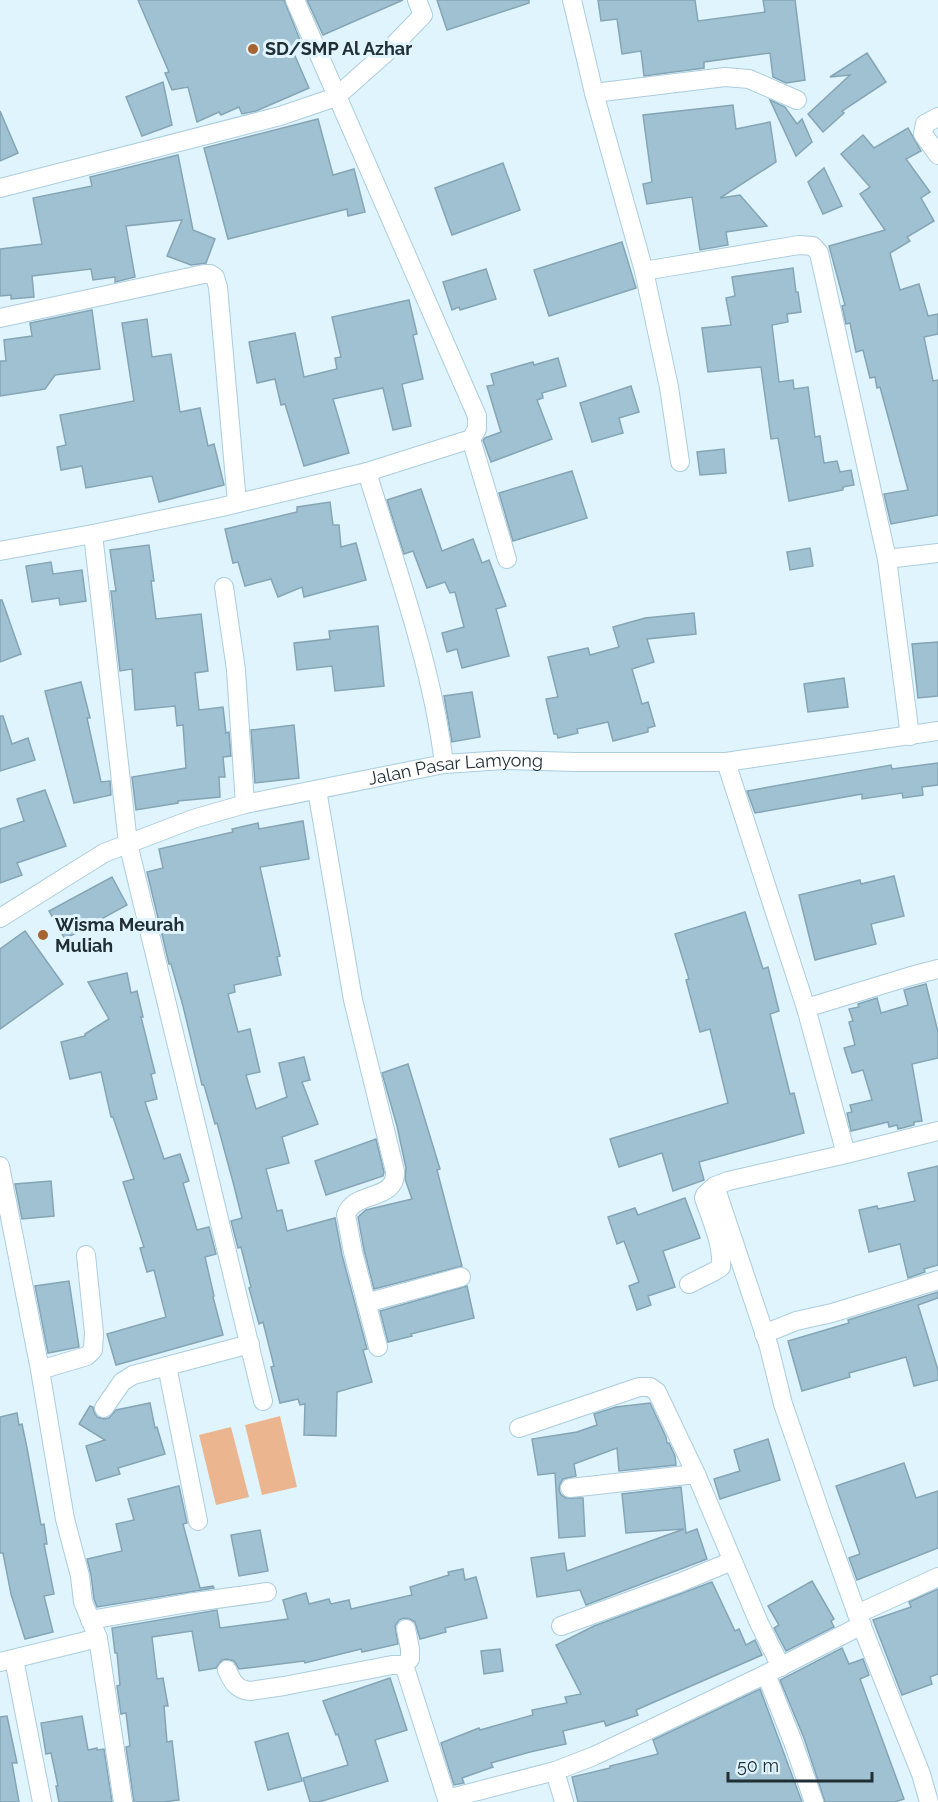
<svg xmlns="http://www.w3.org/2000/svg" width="938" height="1802" viewBox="0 0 938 1802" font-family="Raleway,sans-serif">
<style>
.green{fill:#ebb590}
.building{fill:#9fc1d1;stroke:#84a5b5;stroke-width:1.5}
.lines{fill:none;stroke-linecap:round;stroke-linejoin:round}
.street-casing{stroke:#abcdde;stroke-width:20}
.street{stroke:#fff;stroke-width:18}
.poi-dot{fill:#a66430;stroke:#e0f4fe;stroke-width:2}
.labels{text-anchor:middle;stroke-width:6;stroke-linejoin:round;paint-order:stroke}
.poi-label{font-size:18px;font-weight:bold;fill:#212f35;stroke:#e0f4fe;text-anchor:start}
.street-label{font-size:18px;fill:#212f35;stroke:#e0f4fe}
</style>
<rect width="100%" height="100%" fill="#e0f4fe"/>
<g class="green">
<path d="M280,1416l17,71 -35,8 -17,-70z"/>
<path d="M231,1427l18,70 -33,8 -17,-70z"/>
</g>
<g class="building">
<path d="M138,0h146l18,45 -10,4 17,39 -53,23 -14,3 -3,-7 -18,8 -2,-3 -22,10 -9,-35 -16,3 -7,-17 4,-1z"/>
<path d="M307,0h96l-80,35z"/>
<path d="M437,0h92v3l-82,27z"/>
<path d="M598,0h97l3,21 67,-9 -2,-12h32l10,80 -19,3 -13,-6 -3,-24 -66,9v6l-60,8 -3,-25 -19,3 -5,-35 -16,2z"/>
<path d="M867,53l19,29 -44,29 2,2 -21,19 -15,-18 42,-39 -20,2z"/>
<path d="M163,82l9,43 -30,11 -16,-39z"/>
<path d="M770,100l15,7 12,17 5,-5 10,23 -16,14z"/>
<path d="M733,105l3,24 34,-7 6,40 -56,36 20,-3 27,31 -41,6 2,13 -28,5 -8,-53 -45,7 -4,-20 9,-2 -9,-67z"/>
<path d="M0,111l18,42 -18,8z"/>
<path d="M318,119l15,56 21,-6 11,43 -17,4 -1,-7 -119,30 -24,-91z"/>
<path d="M908,128l13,23 -15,8 24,33 -9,6 13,23 -27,16 3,4 -20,12 10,37 19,-6 9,32 10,-2v20l-14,3 9,44 5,-1v135l-47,9 -7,-30 24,-4 -28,-103 -3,1 -2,-11 -5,1 -7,-28 -7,2 -6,-29 -4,1 -4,-18 3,-1 -16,-59 56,-16 -25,-36 10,-7 -29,-33 22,-19 11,13z"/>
<path d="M178,155l15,75 22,9 -9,24 -15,2 -24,-9 15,-36 -56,6 9,51 -20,5v-5l-22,3 -2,-11 -59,7 2,21 -23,2v-4l-11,1v-47l42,-5 -9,-46 59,-12 -2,-9z"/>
<path d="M503,163l17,47 -68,25 -17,-47z"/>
<path d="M824,168l18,38 -19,8 -15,-32z"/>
<path d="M622,242l14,46 -87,28 -15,-46z"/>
<path d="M793,268l3,24h2l3,20 -14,2 1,8 -16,3 7,57 14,-2 1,9 14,-2 7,50 5,-1 4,27 13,-2 3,11 11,-2 3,15 -11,2v3l-54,11 -11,-63 -7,1 -10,-72 -53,5 -6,-44 29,-3 -5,-27 9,-2 -3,-19z"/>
<path d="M486,269l10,30 -36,11 -1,-3 -7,3 -9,-28z"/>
<path d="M409,300l8,34 -4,1 10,44 -21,5 9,42 -18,4 -10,-42 -50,11 16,54 -45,13 -19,-62 -4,1 -6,-26 -18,4 -8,-41 46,-9 9,44 33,-8 -2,-11 6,-1 -9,-40z"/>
<path d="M92,310l8,59 -45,6 -10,14 -45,7v-35h6l-2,-21 28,-4 -2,-13z"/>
<path d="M147,319l5,38 19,-3 9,58 20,-4 8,38 6,-2 10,41 -65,17 -7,-26 -66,12 -4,-22 -21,4 -4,-23 9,-2 -6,-30 74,-14 -12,-78z"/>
<path d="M558,358l8,28 -24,7 1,5 -6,2 15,39 -61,23 -8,-22 2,-2 16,-6 -14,-46 7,-1 -3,-11 42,-12 1,3z"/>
<path d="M631,386l8,26 -20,6 4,15 -31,9 -12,-39z"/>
<path d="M724,449l2,24 -26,2 -3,-23z"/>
<path d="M572,471l15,47 -74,23 -14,-48z"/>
<path d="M421,489l21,62 31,-12 9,24 7,-3 17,46 -10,3 13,47 -47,12 -5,-19 -10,3 -5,-19 22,-6 -9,-35 -5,1 -5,-11 -18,6 -14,-37 -9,3 -17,-54z"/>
<path d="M330,502l3,23h6l2,22 15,-4 10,37 -62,17 -2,-10 -24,10 -7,-18 -26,7 -7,-24 -5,1 -8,-34 72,-17v-5z"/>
<path d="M149,545l5,36h-3l5,38 45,-5 7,57 -13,2 4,37 24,-3 3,26 3,-1 2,24 -8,1 2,20h-6l1,20 -42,4v2l-42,7 -4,-33 54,-9 -3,-43 -6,1 -2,-20 -40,4 -3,-41 -12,2 -9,-80h5l-6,-41z"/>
<path d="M810,548l3,18 -23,4 -3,-18z"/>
<path d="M51,562l2,12 29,-4 4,31 -26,4 -1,-7 -27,4 -6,-36z"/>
<path d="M0,600h2l19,54 -21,8z"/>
<path d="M694,613l2,21 -49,5 7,23 -22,7 10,35 6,-2 7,24 -7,2v4l-35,9 -5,-19 -31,7 1,4 -20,5 -1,-4h-3l-8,-35 12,-2 -10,-40 40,-9 2,7 29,-8 -6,-20 32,-9z"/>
<path d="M378,626l6,60 -49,5 -3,-25 -35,4 -3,-27 36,-4 -1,-8z"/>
<path d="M938,642v54l-20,2 -6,-54z"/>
<path d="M844,678l4,29 -40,5 -4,-28z"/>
<path d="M81,682l9,36h-3l14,64 9,-1 1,14 -37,8 -29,-112z"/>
<path d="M472,692l8,45 -28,5 -8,-46z"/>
<path d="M0,716h3l9,28 16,-6 7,22 -35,11z"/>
<path d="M294,725l5,53 -44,5 -4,-53z"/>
<path d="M938,763v22l-16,2 1,8 -20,3 -1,-5 -40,6v-5l-107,19 -8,-22 144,-26 1,4z"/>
<path d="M45,790l21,56 -49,17 5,12 -22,8v-54l24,-8 -7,-22z"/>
<path d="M303,821l6,38 -49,8 20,89 -3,1 4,18 -47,10 1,7 -7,2 10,38 12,-3 10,43 -14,3 10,34 31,-12 -8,-34 25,-6 6,23 -8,2 16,42 -36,13 7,26 -23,6 11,42 5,-1 5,21 48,-13 7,37 25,94 -4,1 9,32 -35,10 -1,44 -32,-1 1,-31 -5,1 -2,-6 -18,4 -9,-36 3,-1 -11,-44 -4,2 -10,-36 2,-1 -10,-40 -3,1 -7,-27 11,-3 -9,-36 -16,-59 -2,1 -11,-39h-2l-19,-79 -12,-42h-2l-22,-92 16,-4 -4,-19 74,-17 -1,-3 26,-6 1,6z"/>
<path d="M894,876l10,40 -33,8 5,20 -61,16 -16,-65 61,-15 1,4z"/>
<path d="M112,877l15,28 -62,34 -16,-28z"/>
<path d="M745,912l18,57 5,-2 11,44 -9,3 20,80 4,-1 10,40 -105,29 5,18 -31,11 -11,-38 -43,14 -9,-28 118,-36 -18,-74 -10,3 -14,-52 3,-1 -14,-45z"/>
<path d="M25,931l38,53 -63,45v-80z"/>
<path d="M127,973l4,20 6,-2 6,26h-2l14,56 -4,1 6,25 -12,3 19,57 16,-5 9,27 -6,2 14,47 12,-3 7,27 -11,3 9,39 -1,1 10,38 -107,30 -9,-31 59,-17 -12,-47 -7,2 -7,-24 4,-1 -21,-65 11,-3 -21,-62h-2l-10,-45 -31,7 -9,-37 24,-6v-2l24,-15 -21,-37z"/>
<path d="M926,984l12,48v26l-26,6 10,57 -8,1v3l-16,4 -1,-4 -8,2 -1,-5 -37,9 -4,-18 5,-1 -2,-7 22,-5 -9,-30 -11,3 -8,-25 11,-3 -6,-23 4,-1 -4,-12 10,-2 -1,-3 19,-6 4,15 27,-8 -4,-15z"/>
<path d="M408,1064l32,105 -3,1 25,96 -88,23 -10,-39 -6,-33 8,-7 46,-11 -7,-20 1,-11 -9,-42 -15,-53z"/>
<path d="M376,1139l8,33 -1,4 -57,19 -11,-34z"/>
<path d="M938,1166v99l-14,4 1,3 -17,6 -8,-34 -31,8 -10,-42 18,-4 1,3 37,-8 -7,-28z"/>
<path d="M51,1181l3,35 -32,3 -7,-35z"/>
<path d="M685,1198l15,40 -37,13 12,36 -27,9 3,9 -14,5 -8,-24 10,-4 -15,-41 -7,3 -9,-27 27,-9 3,7z"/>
<path d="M69,1281l10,66 -31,6 -13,-67z"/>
<path d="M467,1286l7,32 -63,16 1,2 -24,6 -8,-31z"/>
<path d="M938,1292v6l-20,7 20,65v10l-24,6 -8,-29 -57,16 1,4 -48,14 -14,-50 61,-18 -1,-3z"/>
<path d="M150,1403l5,25 2,-1 8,27 -47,14 2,6 -24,7 -10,-35 19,-6 -26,-16 11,-18 3,1 1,5 3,5 7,2 5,-1 7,-8z"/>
<path d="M650,1403l16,34 1,6h2l6,13 1,9 -57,6 -2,-23 -43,16 2,12 -13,3 -3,5 -1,6 2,5 5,3h17l2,38 -26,2 -4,-65 -17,2 -6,-36 45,-7 20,-7 -3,-11 22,-7z"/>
<path d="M17,1413l2,12 3,-1 5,24 14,77 3,-1 3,20h-3l10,50 -10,2 9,36 -28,7 -14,-45 -8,-41h-3v-136z"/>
<path d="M768,1439l12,41 -60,19 -6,-20 26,-8 -6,-21z"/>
<path d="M904,1463l12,35 22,-7v57l-81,32 -8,-22 11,-4 -24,-68z"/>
<path d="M179,1486l8,37 -4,1 17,64 13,-2 1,2 -117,19 -3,-8 -3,-24 -4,-16 35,-8 -6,-27 18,-4 -6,-21z"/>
<path d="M681,1487l5,46 11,-4 10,30 -121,46 -6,-15 -43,7 -6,-39 33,-5 3,18 117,-42 -58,4 -4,-39z"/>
<path d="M260,1530l8,41 -29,5 -8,-41z"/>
<path d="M463,1569l2,11 11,-3 11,41 -42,10 1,4 -26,7 -5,-17 -5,-3 -6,-1 -5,2 -4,6 3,18 -36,8 -1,-3 -56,14 -1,-2 -65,8 -5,-8 -7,-2 -5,1 -6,8 -17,3 -7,-40 -40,6 5,42 6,-1 5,28h-4l3,36 5,-1 7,59 -15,2h-30l-8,-55 4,-1 -4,-33 -5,1 -4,-28 3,-1 -3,-32h-2l-3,-25 105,-18 3,18 68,-9 -5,-19 23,-7 3,11 20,-5 2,5 18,-4 2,9 61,-14 -2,-8 39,-12 -1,-3z"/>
<path d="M812,1581l22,38 -3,2 3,6 -48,24 -12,-23 5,-3 -11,-19z"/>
<path d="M712,1582l23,49 4,-2 7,16 9,-5 7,15 -126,55 2,5 -32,11 -2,-5 -41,10 3,13 -36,8 -39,11 2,4 -31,11 2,5 -10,2 -13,-42 38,-15 1,2 53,-15 -1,-5 35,-7 -2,-6 16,-3 -25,-49 38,-19z"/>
<path d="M938,1589v85l-8,3 2,7 -30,11 -29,-75 38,-13 -2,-5z"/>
<path d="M842,1648l7,16 14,-5 6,16 -9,4 44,120 -9,3h-70l-21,-64 -24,-58z"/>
<path d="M500,1649l3,22 -19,3 -3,-23z"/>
<path d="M390,1678l17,52 -32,10 13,41 -69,21h-9l-7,-24 45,-13 -10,-31 -2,1 -13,-34z"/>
<path d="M760,1689l42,113h-224l-6,-25 38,-9v-2l48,-12 -5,-14z"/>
<path d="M7,1716l10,47h-5l7,39h-19v-85z"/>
<path d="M82,1716l6,34 9,-2v2l7,-1 8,53h-53l-3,-16h2l-7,-33 -5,1 -5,-31z"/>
<path d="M288,1733l14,48 -34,9 -13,-48z"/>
</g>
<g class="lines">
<defs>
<g id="street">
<path d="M572,0l22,93 50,178 25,116 11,75"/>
<path d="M594,93l131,-16 24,2 48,21"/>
<path d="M938,117l-13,7 -2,10 15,21"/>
<path d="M0,188l280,-72 56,-19 54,-48 33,-34 -6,-15"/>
<path d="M644,271l155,-26 14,1 6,7 68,306 23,177"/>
<path d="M0,318l204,-44h6l5,3 3,10 19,216"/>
<path d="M471,439l36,120"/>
<path d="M367,472c29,96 65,192 77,292"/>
<path d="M93,534l35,309 135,558"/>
<path d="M0,551l93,-17 129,-27 145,-35 104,-33 6,-10v-13l-182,-416"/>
<path d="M887,559l51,-6"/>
<path d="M224,587l12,83 9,134"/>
<path d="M726,762l80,246 40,146 -118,27 -13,5 54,161 14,57 39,113 35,97 64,160 8,28"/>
<path d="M317,790l36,210 42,171c2,31 -41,19 -49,44l7,37 25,95"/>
<path id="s1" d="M0,918l104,-65 89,-34 52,-15 199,-40 60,-4 71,2h151l212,-31"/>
<path d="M806,1008l105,-32 27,-7"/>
<path d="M846,1154l92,-23"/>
<path d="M0,1166l40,204 25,149 15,57 3,26 15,36 25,164"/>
<path d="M689,1284l26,-13 6,-4c2,-22 -10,-48 -17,-69l1,-3 10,-9"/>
<path d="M366,1303l95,-26"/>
<path d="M764,1334l32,-13 36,-8 106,-33"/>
<path d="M167,1366l31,155"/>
<path d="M40,1370l47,-14 6,-6 1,-17 -8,-78"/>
<path d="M104,1408l18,-26 11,-7 117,-31"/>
<path d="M519,1428l120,-41h11l7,5 39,82 63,149 22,44"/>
<path d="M570,1488l126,-14"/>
<path d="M857,1614l81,-37"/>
<path d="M90,1620l98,-17 79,-11"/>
<path d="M561,1626l118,-43 53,-22"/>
<path d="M14,1659l28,143"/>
<path d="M0,1662l98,-24"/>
<path d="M404,1665l6,-6v-10l-4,-20"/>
<path d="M227,1670c5,11 9,20 23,21l34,-5 108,-21h12l43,134"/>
<path d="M766,1674l27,68 21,60"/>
<path d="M555,1771l9,31"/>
<path d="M449,1802l-2,-3 108,-28 39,-15 172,-82 96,-49"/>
</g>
</defs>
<use href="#street" class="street-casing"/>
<use href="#street" class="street"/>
</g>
<g class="poi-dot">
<circle cx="253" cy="49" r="6"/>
<circle cx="43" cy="935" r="6"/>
</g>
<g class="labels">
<g class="poi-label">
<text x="265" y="55">SD/SMP Al Azhar</text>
<text x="55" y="931">Wisma Meurah<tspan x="55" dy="21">Muliah</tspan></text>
</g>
<g class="street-label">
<text dy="6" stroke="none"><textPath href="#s1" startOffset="486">Jalan Pasar Lamyong</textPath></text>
</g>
</g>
<path d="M728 1772v9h144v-9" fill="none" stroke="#212f35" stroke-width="3"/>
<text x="737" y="1772" font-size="18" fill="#212f35" stroke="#e0f4fe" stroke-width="4.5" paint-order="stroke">50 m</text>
</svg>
